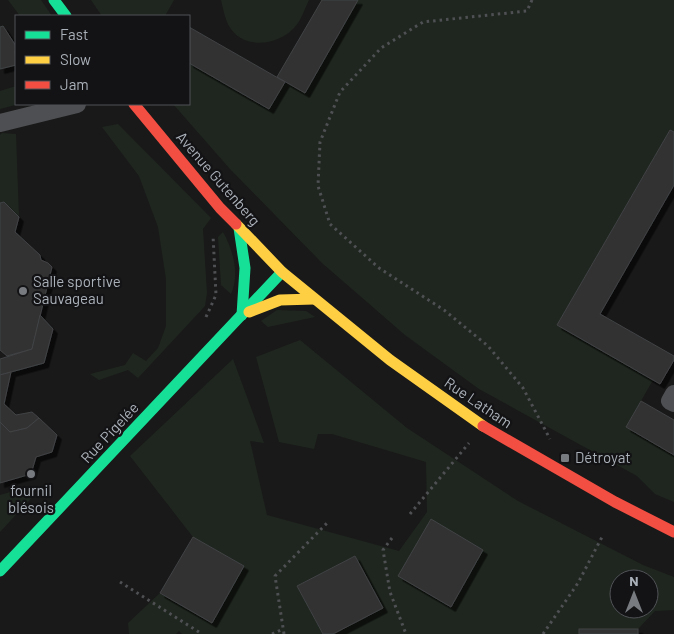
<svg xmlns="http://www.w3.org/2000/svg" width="674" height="634" viewBox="0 0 674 634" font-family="Barlow,sans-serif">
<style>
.green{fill:#1f261f;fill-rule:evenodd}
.building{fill:#323233;stroke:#414345;filter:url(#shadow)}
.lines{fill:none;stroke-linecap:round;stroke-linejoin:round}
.path{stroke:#4f5053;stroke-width:3;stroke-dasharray:2.5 4;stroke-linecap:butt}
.street{stroke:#4d4f52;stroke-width:18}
.fast{stroke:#16e098;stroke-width:11}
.slow{stroke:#ffcf43;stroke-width:11}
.jam{stroke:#f24e42;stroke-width:11}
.poi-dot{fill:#787c81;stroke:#131315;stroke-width:2}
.labels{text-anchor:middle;stroke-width:4.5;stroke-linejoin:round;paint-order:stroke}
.street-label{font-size:15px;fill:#abb1b9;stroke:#131315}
.poi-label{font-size:15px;fill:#abb1b9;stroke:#131315;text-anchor:start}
</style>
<defs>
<filter id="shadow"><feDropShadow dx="4.5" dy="4.5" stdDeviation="0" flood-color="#0009"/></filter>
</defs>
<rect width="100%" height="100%" fill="#191919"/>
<g class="green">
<path d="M8,0h33l11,16h-32z"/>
<path d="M91,0h83l-9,16h-63z"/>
<path d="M221,0h88c-4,8 -8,21 -15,28 -17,18 -51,22 -65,-2 -4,-7 -6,-18 -8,-26z"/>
<path d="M358,0h316v132l-4,-2 -113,195 96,55 -27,47 48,28v47l-19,-8 -18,-18 -158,-87 -74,-54 -83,-72 -92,-94 -57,-65h16v-41l80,46 16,-27 20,11z"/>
<path d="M16,86v18h3l-19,5v-18z"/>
<path d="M118,124l93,94 -8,11 4,64 -2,13 -67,72 -10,-8 -29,10 -9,-6 35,-9 8,-12 13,8 12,-13 8,-22v-47l-8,-52 -19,-51 -37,-49z"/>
<path d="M2,133l14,1 3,83 -15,-15 -4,1v-68z"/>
<path d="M223,232c10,18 17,42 8,62l-10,-9 -3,-48z"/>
<path d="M277,310l29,1 9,6 -47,10 -7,-6z"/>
<path d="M300,340l107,88 111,73 125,64 31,12v33l-19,1 -17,18h-58l-1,5h-246l49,-26 -27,-52 -58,30 26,48h-141l-3,-3 -3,3h-47l-1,-11 32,-30 52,29 32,-56 -51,-29 -63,-81 103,-97 31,84 -14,-2 17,74 132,36 28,-39 -1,-50 -94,-28h-14l-4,15 -35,-7 -23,-85zM619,579h30v30h-30z"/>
<path d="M30,486l6,7 -36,39v-37z"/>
</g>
<g class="building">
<path d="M322,0h36l-53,93 -28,-16z"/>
<path d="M3,26l13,20v4l-1,1 1,14 -16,4v-42z"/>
<path d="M189,27l96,55 -16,27 -80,-46z"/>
<path d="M670,130l4,2v53l-74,129 74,42v4l-14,24 -103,-59z"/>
<path d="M4,202l15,15 -4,15 25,23 1,5 7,3 4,4 -20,82 -25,7 -7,-6v-147z"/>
<path d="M40,315l13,14 -9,34 -44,12v-16l32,-10z"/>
<path d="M11,372l-7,32 12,11 16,-3 7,6 -12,10 -17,4 -10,-10v-47z"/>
<path d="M641,401l33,19v35l-48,-28z"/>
<path d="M39,418l18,17 -5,17 -16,5 -5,17 -31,9v-61l10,10 17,-4z"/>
<path d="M431,519l52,31 -32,57 -53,-31z"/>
<path d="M193,537l51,29 -32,57 -52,-30z"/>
<path d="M355,556l28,52 -50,26h-10l-26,-48z"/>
<rect x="579" y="629" width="59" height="5"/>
</g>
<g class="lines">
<g class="path">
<path d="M532,0l-5,11 -104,11 -42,26 -41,44 -20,50 -2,44 12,38 49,44 65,42 44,36 35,42 27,51"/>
<path d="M206,317l10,-22 -3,-60"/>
<path d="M410,514l59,-71"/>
<path d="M392,538l-9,12 7,42 16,42"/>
<path d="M120,582l82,52"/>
<path d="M272,634l11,-5"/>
<path d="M284,634l-9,-58 53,-54"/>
<path d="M543,634l35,-51 24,-46"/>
</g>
<g class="street">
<path d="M0,123l77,-19"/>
<path d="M674,394l-4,7 4,2"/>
</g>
<g class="fast">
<path d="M54,0l12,16"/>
<path d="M239,228l6,40 -3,47"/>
<path d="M0,571l282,-299"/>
</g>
<g class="slow">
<path d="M236,224l46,48 108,88 93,66"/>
<path d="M249,312l31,-12 34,-1"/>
</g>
<g class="jam">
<path d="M134,104l86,104 16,16"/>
<path d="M483,426l132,76 59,30"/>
</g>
</g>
<g class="poi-dot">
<circle cx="23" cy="291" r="5"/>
<rect x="560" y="453" width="10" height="10" rx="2.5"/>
<circle cx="31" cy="474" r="5"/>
</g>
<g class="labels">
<g class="street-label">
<text transform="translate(218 179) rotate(49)" y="5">Avenue Gutenberg</text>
<text transform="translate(478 403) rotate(34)" y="5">Rue Latham</text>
<text transform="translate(110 433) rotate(-47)" y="5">Rue Pigelée</text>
</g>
<g class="poi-label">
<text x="33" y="287">Salle sportive<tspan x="33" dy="17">Sauvageau</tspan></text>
<text x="575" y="463">Détroyat</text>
<text x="31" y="496" text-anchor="middle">fournil<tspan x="31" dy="17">blésois</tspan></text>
</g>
</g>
<rect x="15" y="15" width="175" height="90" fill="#131315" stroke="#505257"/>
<rect x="25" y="31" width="25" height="8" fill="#16e098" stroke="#505257"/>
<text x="60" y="40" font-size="15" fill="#abb1b9">Fast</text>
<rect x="25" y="56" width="25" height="8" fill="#ffcf43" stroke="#505257"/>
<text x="60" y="65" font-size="15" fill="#abb1b9">Slow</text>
<rect x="25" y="81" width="25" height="8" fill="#f24e42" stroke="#505257"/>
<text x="60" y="90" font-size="15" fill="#abb1b9">Jam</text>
<g transform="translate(634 594)"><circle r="24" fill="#131315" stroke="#505257"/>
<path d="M0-4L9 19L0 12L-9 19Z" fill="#787c81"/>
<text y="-8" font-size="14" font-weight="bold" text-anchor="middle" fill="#abb1b9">N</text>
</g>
</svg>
